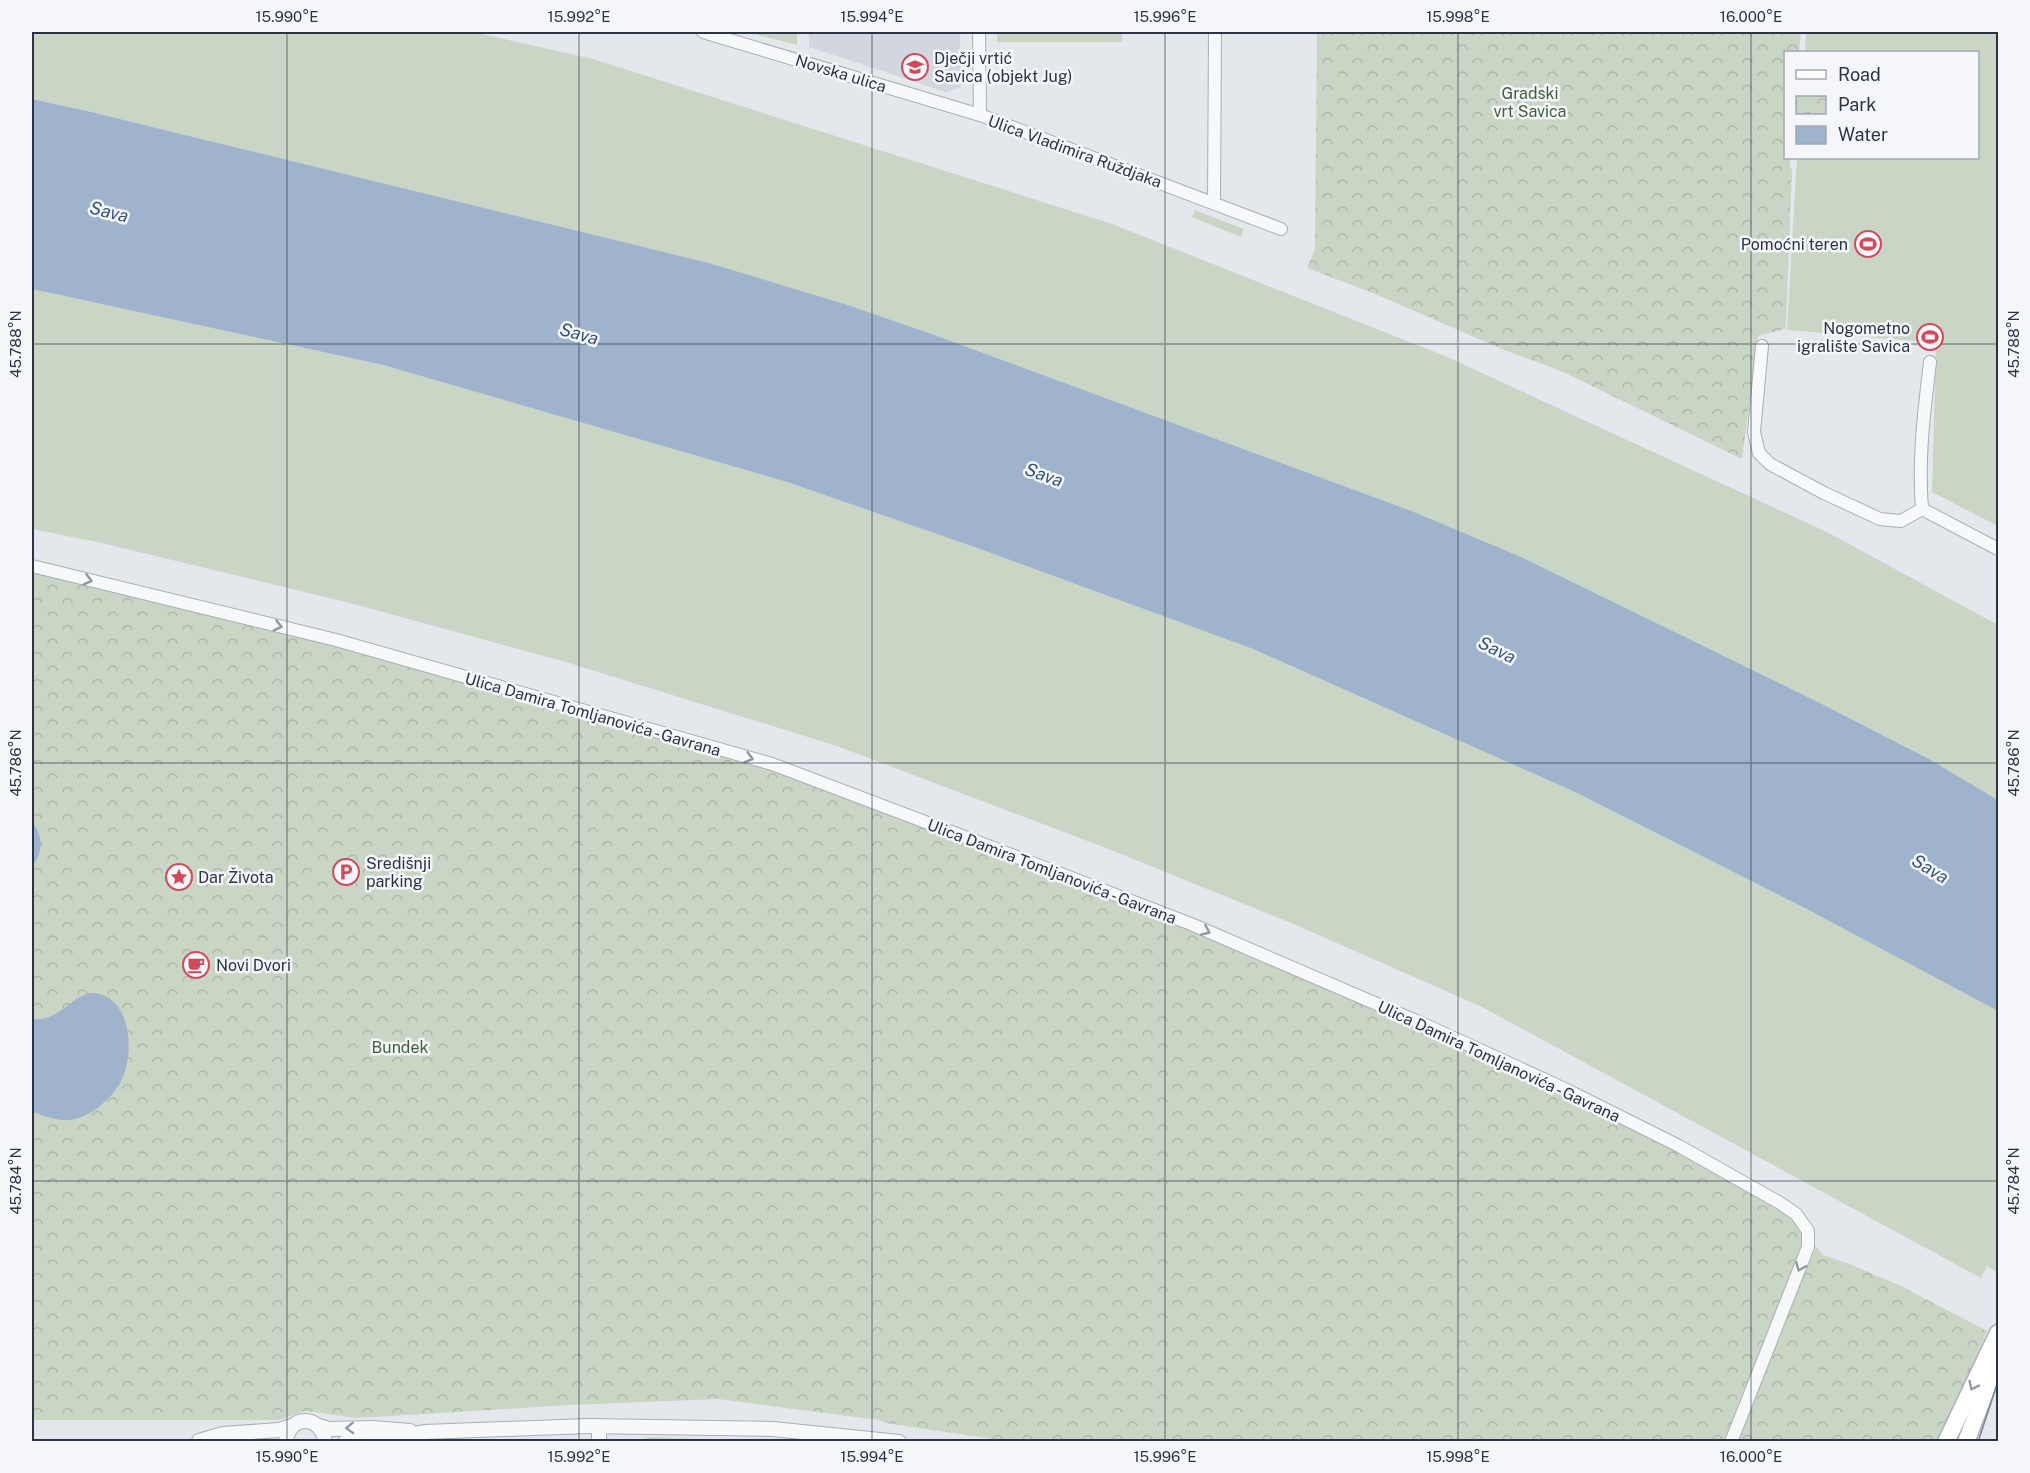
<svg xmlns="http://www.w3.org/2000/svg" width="2030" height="1473" viewBox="0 0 2030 1473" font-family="'Public Sans',sans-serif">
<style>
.built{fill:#d2d6de}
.green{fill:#c9d6c5}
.park{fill:url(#park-crowns)}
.water{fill:#9fb4cc}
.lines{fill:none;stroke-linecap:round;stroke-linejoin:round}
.minor-casing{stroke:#a9aeb7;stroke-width:14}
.tertiary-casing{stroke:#a9aeb7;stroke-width:16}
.secondary-casing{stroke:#a9aeb7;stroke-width:19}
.minor{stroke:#f7f8fa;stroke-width:12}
.tertiary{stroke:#f7f8fa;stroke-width:14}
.secondary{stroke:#fff;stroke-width:16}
.tram{stroke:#7d8696;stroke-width:1.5}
.oneway{stroke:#9196a0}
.oneway2{stroke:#959aa2}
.ticks{fill:none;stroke:#2b3445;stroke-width:1.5;stroke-opacity:0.45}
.labels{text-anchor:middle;stroke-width:5;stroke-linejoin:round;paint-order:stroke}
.poi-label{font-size:16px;fill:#2b3445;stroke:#f4f6f9;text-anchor:start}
.street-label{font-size:16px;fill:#2b3445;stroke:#f4f6f9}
.park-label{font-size:16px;fill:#3f6138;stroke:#f4f6f9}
.water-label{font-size:18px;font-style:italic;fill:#34527a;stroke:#f4f6f9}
.neatline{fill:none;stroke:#2b3445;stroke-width:2}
.ticks-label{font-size:15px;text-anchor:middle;fill:#2b3445}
</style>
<defs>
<pattern id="park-crowns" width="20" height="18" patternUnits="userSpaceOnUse" patternTransform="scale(1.5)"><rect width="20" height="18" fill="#c9d6c5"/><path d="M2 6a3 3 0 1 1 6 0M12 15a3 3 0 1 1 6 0" fill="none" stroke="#adb8ab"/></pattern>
</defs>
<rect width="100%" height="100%" fill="#e4e7ec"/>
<path class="built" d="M809,32h151l1,55 -15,5 -137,-45z"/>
<g class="green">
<path d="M32,32h441l120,27 519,165 333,132 382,176 171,93v175l-69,-41 -107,-55 -413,-194 -466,-172 -95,-33 -139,-42 -626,-153 -51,-11z"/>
<path d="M746,32h51v13z"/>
<rect x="997" y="32" width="125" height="10"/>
<path d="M1806,32h192v494l-66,-34 4,-149 -149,-13 10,-172h181v-106h-173z"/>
<path d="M1195,210l49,19 -3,8 -49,-20z"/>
<path d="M32,289l351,76 404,117 193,67 273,100 322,143 224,113 199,106v262l-11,-7 -6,12 -499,-271 -186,-82 -190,-77 -269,-102 -268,-83 -215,-59 -252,-61 -70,-14z"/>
<path d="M652,1437l92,4h-111z"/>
</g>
<g class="park">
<path d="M1317,32h484l-2,20h-13v106h4v10l2,1 -6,155 -1,5 -27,7 -16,123 -181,-88 -57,-21 -131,-57 -66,-25 8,-19z"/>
<path d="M32,571l297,69 427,122 246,92 183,74 234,100 225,105 118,64 30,20 31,38 29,10 49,21 86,45 -28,69 -22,42h-924l-128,-19 -6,-3 -161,-21 -146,6 -215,13 -52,-7 -26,9h-247z"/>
</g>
<g class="water">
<path d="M32,99l51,11 626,153 139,42 95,33 466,172 112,47 301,147 107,55 69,41v211l-199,-106 -224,-113 -322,-143 -273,-100 -193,-67 -404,-117 -351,-76z"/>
<path d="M32,821c11,17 12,29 0,46z"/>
<path d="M89,993c42,-2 47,60 32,88 -6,12 -17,23 -28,30 -10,6 -19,10 -31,9 -11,-1 -21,-5 -30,-9v-92c27,2 34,-18 57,-26z"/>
</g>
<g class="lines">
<defs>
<g id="minor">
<path d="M703,32l277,83 301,114"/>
<path d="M979,32l1,83"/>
<path d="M1214,202l1,-170"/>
<path d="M1762,346l-8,86 5,21 11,11 54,29 56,26 21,2 21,-12"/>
<path d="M1930,362c-6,51 -12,95 -8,147l76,40"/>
<path d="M32,566l304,74 436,124 185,70 234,90 230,99 146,67 112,56 101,57 16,11 12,17v16l-77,195"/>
</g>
<g id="tertiary">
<path d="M319,1426l10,3 44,-1 37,3"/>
<path d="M599,1426v16"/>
<path d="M199,1441l24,-7 56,-4 13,-4"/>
<path d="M286,1442c2,-28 36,-28 39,0"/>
<path d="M345,1442l50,-4 29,-6 164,-6 185,3 126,13"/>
</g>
<g id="secondary">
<path d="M1946,1442l52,-109"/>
<path d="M1966,1442l32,-83"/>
</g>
</defs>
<use href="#minor" class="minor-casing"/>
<use href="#tertiary" class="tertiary-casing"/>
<use href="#secondary" class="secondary-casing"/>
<use href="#minor" class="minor"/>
<use href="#tertiary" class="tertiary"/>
<use href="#secondary" class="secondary"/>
<path class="tram" d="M1978,1442l20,-61"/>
</g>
<defs><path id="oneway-chevron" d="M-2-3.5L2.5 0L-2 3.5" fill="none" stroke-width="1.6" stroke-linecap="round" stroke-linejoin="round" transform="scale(1.5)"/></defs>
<g class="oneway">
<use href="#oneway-chevron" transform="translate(88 580) rotate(14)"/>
<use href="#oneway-chevron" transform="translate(278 626) rotate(14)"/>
<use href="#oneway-chevron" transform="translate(749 758) rotate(16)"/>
<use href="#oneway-chevron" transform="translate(1206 931) rotate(23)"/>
<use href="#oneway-chevron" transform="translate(1800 1267) rotate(112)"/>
<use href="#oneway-chevron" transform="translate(350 1428) rotate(178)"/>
</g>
<use class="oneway2" href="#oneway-chevron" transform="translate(1973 1386) rotate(116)"/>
<path class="ticks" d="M287,32v1410M579,32v1410M872,32v1410M1165,32v1410M1458,32v1410M1751,32v1410M32,344h1966M32,763h1966M32,1181h1966"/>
<defs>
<symbol id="school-ring" viewBox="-11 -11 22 22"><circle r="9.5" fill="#f4f6f9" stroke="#d1495b" stroke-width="1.5"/><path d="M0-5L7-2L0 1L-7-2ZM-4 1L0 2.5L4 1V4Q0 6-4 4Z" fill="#d1495b"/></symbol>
<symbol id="stadium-ring" viewBox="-11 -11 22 22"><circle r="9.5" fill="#f4f6f9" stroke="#d1495b" stroke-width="1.5"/><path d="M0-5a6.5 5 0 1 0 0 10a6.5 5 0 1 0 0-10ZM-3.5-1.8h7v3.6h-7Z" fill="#d1495b"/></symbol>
<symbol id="parking-ring" viewBox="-11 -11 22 22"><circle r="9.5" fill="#f4f6f9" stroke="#d1495b" stroke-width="1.5"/><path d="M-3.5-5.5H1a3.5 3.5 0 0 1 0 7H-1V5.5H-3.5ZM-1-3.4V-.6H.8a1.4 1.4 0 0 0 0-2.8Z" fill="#d1495b"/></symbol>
<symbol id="sight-ring" viewBox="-11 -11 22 22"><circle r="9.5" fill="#f4f6f9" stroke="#d1495b" stroke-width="1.5"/><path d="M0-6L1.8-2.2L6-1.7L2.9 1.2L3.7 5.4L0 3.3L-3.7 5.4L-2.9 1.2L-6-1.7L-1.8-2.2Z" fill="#d1495b"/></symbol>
<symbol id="cafe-ring" viewBox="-11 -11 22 22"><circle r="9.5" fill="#f4f6f9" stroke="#d1495b" stroke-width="1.5"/><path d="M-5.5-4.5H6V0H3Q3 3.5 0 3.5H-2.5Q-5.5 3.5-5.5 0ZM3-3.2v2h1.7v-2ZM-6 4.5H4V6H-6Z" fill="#d1495b"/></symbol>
</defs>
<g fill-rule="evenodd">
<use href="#school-ring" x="900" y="52" width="30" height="30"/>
<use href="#stadium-ring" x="1853" y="229" width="30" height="30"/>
<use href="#stadium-ring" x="1915" y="322" width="30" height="30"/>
<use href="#parking-ring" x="331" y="857" width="30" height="30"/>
<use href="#sight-ring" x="164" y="862" width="30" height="30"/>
<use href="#cafe-ring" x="181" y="950" width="30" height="30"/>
</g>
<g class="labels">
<g class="poi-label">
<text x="934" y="64">Dječji vrtić<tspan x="934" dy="18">Savica (objekt Jug)</tspan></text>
<text x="1848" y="250" text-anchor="end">Pomoćni teren</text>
<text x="1910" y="334" text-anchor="end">Nogometno<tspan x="1910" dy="18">igralište Savica</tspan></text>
<text x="366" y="869">Središnji<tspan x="366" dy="18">parking</tspan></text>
<text x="198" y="883">Dar Života</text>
<text x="216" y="971">Novi Dvori</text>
</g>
<g class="street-label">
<text transform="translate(841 73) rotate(17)" y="6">Novska ulica</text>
<text transform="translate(1075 151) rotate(20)" y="6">Ulica Vladimira Ruždjaka</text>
<text transform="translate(593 714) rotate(16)" y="6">Ulica Damira Tomljanovića - Gavrana</text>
<text transform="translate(1052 871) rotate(21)" y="6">Ulica Damira Tomljanovića - Gavrana</text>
<text transform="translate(1499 1061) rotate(25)" y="6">Ulica Damira Tomljanovića - Gavrana</text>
</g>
<g class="park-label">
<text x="1530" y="99">Gradski<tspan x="1530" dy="18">vrt Savica</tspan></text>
<text x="400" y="1053">Bundek</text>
</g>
<g class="water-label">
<text transform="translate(109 212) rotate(14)" y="6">Sava</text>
<text transform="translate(579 334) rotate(16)" y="6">Sava</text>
<text transform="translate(1044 475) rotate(20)" y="6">Sava</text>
<text transform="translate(1497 650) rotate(26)" y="6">Sava</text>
<text transform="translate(1930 869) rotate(31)" y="6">Sava</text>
</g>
</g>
<rect width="2030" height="1473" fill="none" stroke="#f4f6f9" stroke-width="66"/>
<rect x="1784" y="51" width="195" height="108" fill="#f4f6f9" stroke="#a4a8b1" stroke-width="1.5"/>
<rect x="1796" y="70" width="30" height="9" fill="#ffffff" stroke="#a4a8b1" stroke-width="1.5"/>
<text x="1838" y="81" font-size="18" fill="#2b3445">Road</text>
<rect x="1796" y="96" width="30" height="18" fill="url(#park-crowns)" stroke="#a4a8b1" stroke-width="1.5"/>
<text x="1838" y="111" font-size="18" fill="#2b3445">Park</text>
<rect x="1796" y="126" width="30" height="18" fill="#9fb4cc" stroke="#a4a8b1" stroke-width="1.5"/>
<text x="1838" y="141" font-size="18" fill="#2b3445">Water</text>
<rect x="33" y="33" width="1964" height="1407" class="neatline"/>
<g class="ticks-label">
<text x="287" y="22">15.990°E</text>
<text x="579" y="22">15.992°E</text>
<text x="872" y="22">15.994°E</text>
<text x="1165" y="22">15.996°E</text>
<text x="1458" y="22">15.998°E</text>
<text x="1751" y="22">16.000°E</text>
<text transform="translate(16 344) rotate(-90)" y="5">45.788°N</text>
<text transform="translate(2014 344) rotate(-90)" y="5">45.788°N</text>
<text transform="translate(16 763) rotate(-90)" y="5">45.786°N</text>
<text transform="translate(2014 763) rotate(-90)" y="5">45.786°N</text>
<text transform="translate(16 1181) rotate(-90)" y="5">45.784°N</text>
<text transform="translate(2014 1181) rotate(-90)" y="5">45.784°N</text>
<text x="287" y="1462">15.990°E</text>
<text x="579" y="1462">15.992°E</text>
<text x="872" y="1462">15.994°E</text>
<text x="1165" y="1462">15.996°E</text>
<text x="1458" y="1462">15.998°E</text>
<text x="1751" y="1462">16.000°E</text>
</g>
</svg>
